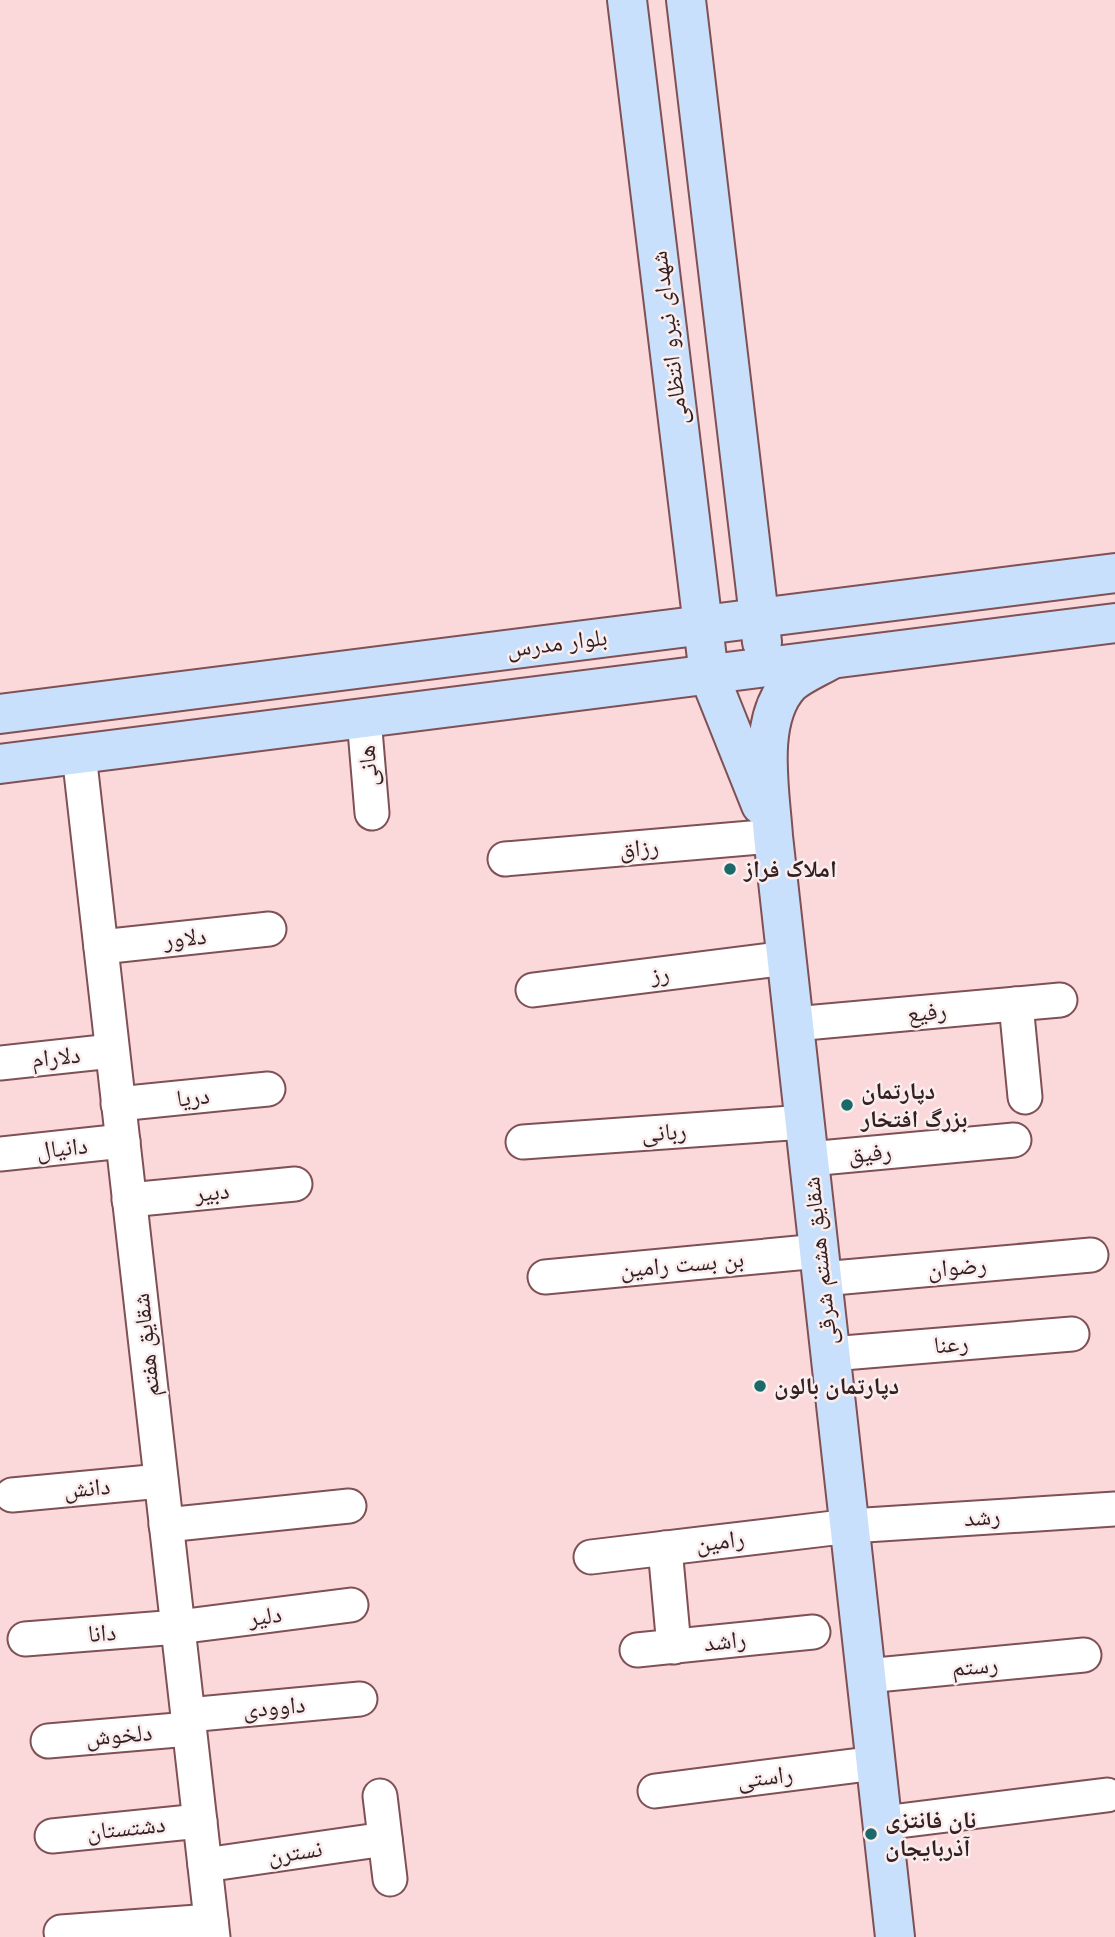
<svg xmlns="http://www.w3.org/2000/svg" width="1115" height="1937" viewBox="0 0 1115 1937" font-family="'PT Sans','Noto Naskh Arabic',sans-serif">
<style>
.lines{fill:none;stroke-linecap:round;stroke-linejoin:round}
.street-casing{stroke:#7f5054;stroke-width:37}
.secondary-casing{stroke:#7f5054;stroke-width:42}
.street{stroke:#fff;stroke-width:33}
.secondary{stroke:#c8e0fb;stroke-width:38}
.poi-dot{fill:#1c6969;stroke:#f9eded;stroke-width:2.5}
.labels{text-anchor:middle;stroke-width:5;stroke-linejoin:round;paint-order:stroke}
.street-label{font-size:24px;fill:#331f21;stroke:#f9eded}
.poi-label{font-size:24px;font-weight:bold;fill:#331f21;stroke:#f9eded;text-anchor:start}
</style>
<rect width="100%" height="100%" fill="#fbd9db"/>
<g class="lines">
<defs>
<g id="street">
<path d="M364,718l8,95"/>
<path d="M79,754l134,1183"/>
<path d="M505,859l268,-23"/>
<path d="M101,947l168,-18"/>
<path d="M533,990l254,-32"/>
<path d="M1016,1004l9,93"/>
<path d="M794,1024l266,-24"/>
<path d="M0,1063l112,-12"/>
<path d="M118,1104l150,-15"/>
<path d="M523,1142l282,-20"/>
<path d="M0,1154l123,-13"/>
<path d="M809,1159l205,-19"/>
<path d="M129,1200l166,-16"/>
<path d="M545,1277l274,-26"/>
<path d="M822,1279l269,-24"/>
<path d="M831,1354l241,-20"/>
<path d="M12,1495l149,-14"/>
<path d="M166,1525l183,-19"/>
<path d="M665,1548l9,99"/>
<path d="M591,1557l259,-31 265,-17"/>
<path d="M25,1639l153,-12 173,-22"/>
<path d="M637,1650l176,-18"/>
<path d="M866,1676l218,-21"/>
<path d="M188,1715l172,-16"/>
<path d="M48,1741l141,-12"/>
<path d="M655,1791l221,-28"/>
<path d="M380,1796l10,83"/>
<path d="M883,1823l224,-28"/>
<path d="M52,1836l148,-15"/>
<path d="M205,1865l180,-26"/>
<path d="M61,1932l150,-11"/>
</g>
<g id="secondary">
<path d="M627,0l82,675 52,130"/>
<path d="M686,0l76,642"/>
<path d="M832,659c-13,8 -31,15 -42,25 -34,36 -20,107 -17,152l122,1101"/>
<path d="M0,714l1115,-141"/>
<path d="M0,764l1115,-141"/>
</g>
</defs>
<use href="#street" class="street-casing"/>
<use href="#secondary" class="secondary-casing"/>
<use href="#street" class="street"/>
<use href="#secondary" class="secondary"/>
</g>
<g class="poi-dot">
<circle cx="730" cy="869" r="7"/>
<circle cx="847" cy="1105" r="7"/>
<circle cx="760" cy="1386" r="7"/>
<circle cx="871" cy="1834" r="7"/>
</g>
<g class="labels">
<g class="street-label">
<text transform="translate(669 338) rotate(-97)" y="8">شهدای نیرو انتظامی</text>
<text transform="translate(557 643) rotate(-7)" y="8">بلوار مدرس</text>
<text transform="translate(368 766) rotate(-95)" y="8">هانی</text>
<text transform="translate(639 848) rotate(-5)" y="8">رزاق</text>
<text transform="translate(185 938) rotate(-6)" y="8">دلاور</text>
<text transform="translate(660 974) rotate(-7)" y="8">رز</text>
<text transform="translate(927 1012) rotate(-5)" y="8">رفیع</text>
<text transform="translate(56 1057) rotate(-6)" y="8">دلارام</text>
<text transform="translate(193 1097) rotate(-6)" y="8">دریا</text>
<text transform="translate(664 1132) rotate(-4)" y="8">ربانی</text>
<text transform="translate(62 1148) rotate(-6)" y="8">دانیال</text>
<text transform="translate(870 1153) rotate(-5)" y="8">رفیق</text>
<text transform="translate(212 1192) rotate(-6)" y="8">دبیر</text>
<text transform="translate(820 1261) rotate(-96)" y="8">شقایق هشتم شرقی</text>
<text transform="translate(682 1264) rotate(-5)" y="8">بن بست رامین</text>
<text transform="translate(957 1267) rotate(-5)" y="8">رضوان</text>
<text transform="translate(951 1344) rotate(-5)" y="8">رعنا</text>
<text transform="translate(146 1345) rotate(-96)" y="8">شقایق هفتم</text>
<text transform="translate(87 1488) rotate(-5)" y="8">دانش</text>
<text transform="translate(982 1517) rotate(-4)" y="8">رشد</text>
<text transform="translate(720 1541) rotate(-7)" y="8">رامین</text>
<text transform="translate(265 1616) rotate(-7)" y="8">دلیر</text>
<text transform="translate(102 1633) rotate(-4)" y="8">دانا</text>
<text transform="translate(725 1641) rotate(-6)" y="8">راشد</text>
<text transform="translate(975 1666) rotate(-5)" y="8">رستم</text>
<text transform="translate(274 1707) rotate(-5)" y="8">داوودی</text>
<text transform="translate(119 1735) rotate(-5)" y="8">دلخوش</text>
<text transform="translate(765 1777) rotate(-7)" y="8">راستی</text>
<text transform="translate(126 1828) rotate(-6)" y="8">دشتستان</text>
<text transform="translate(295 1852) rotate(-8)" y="8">نسترن</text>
</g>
<g class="poi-label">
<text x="744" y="877">املاک فراز</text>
<text x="861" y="1099">دپارتمان<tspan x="861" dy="28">بزرگ افتخار</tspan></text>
<text x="774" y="1394">دپارتمان بالون</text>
<text x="885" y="1828">نان فانتزی<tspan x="885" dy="28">آذربایجان</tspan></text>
</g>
</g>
</svg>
